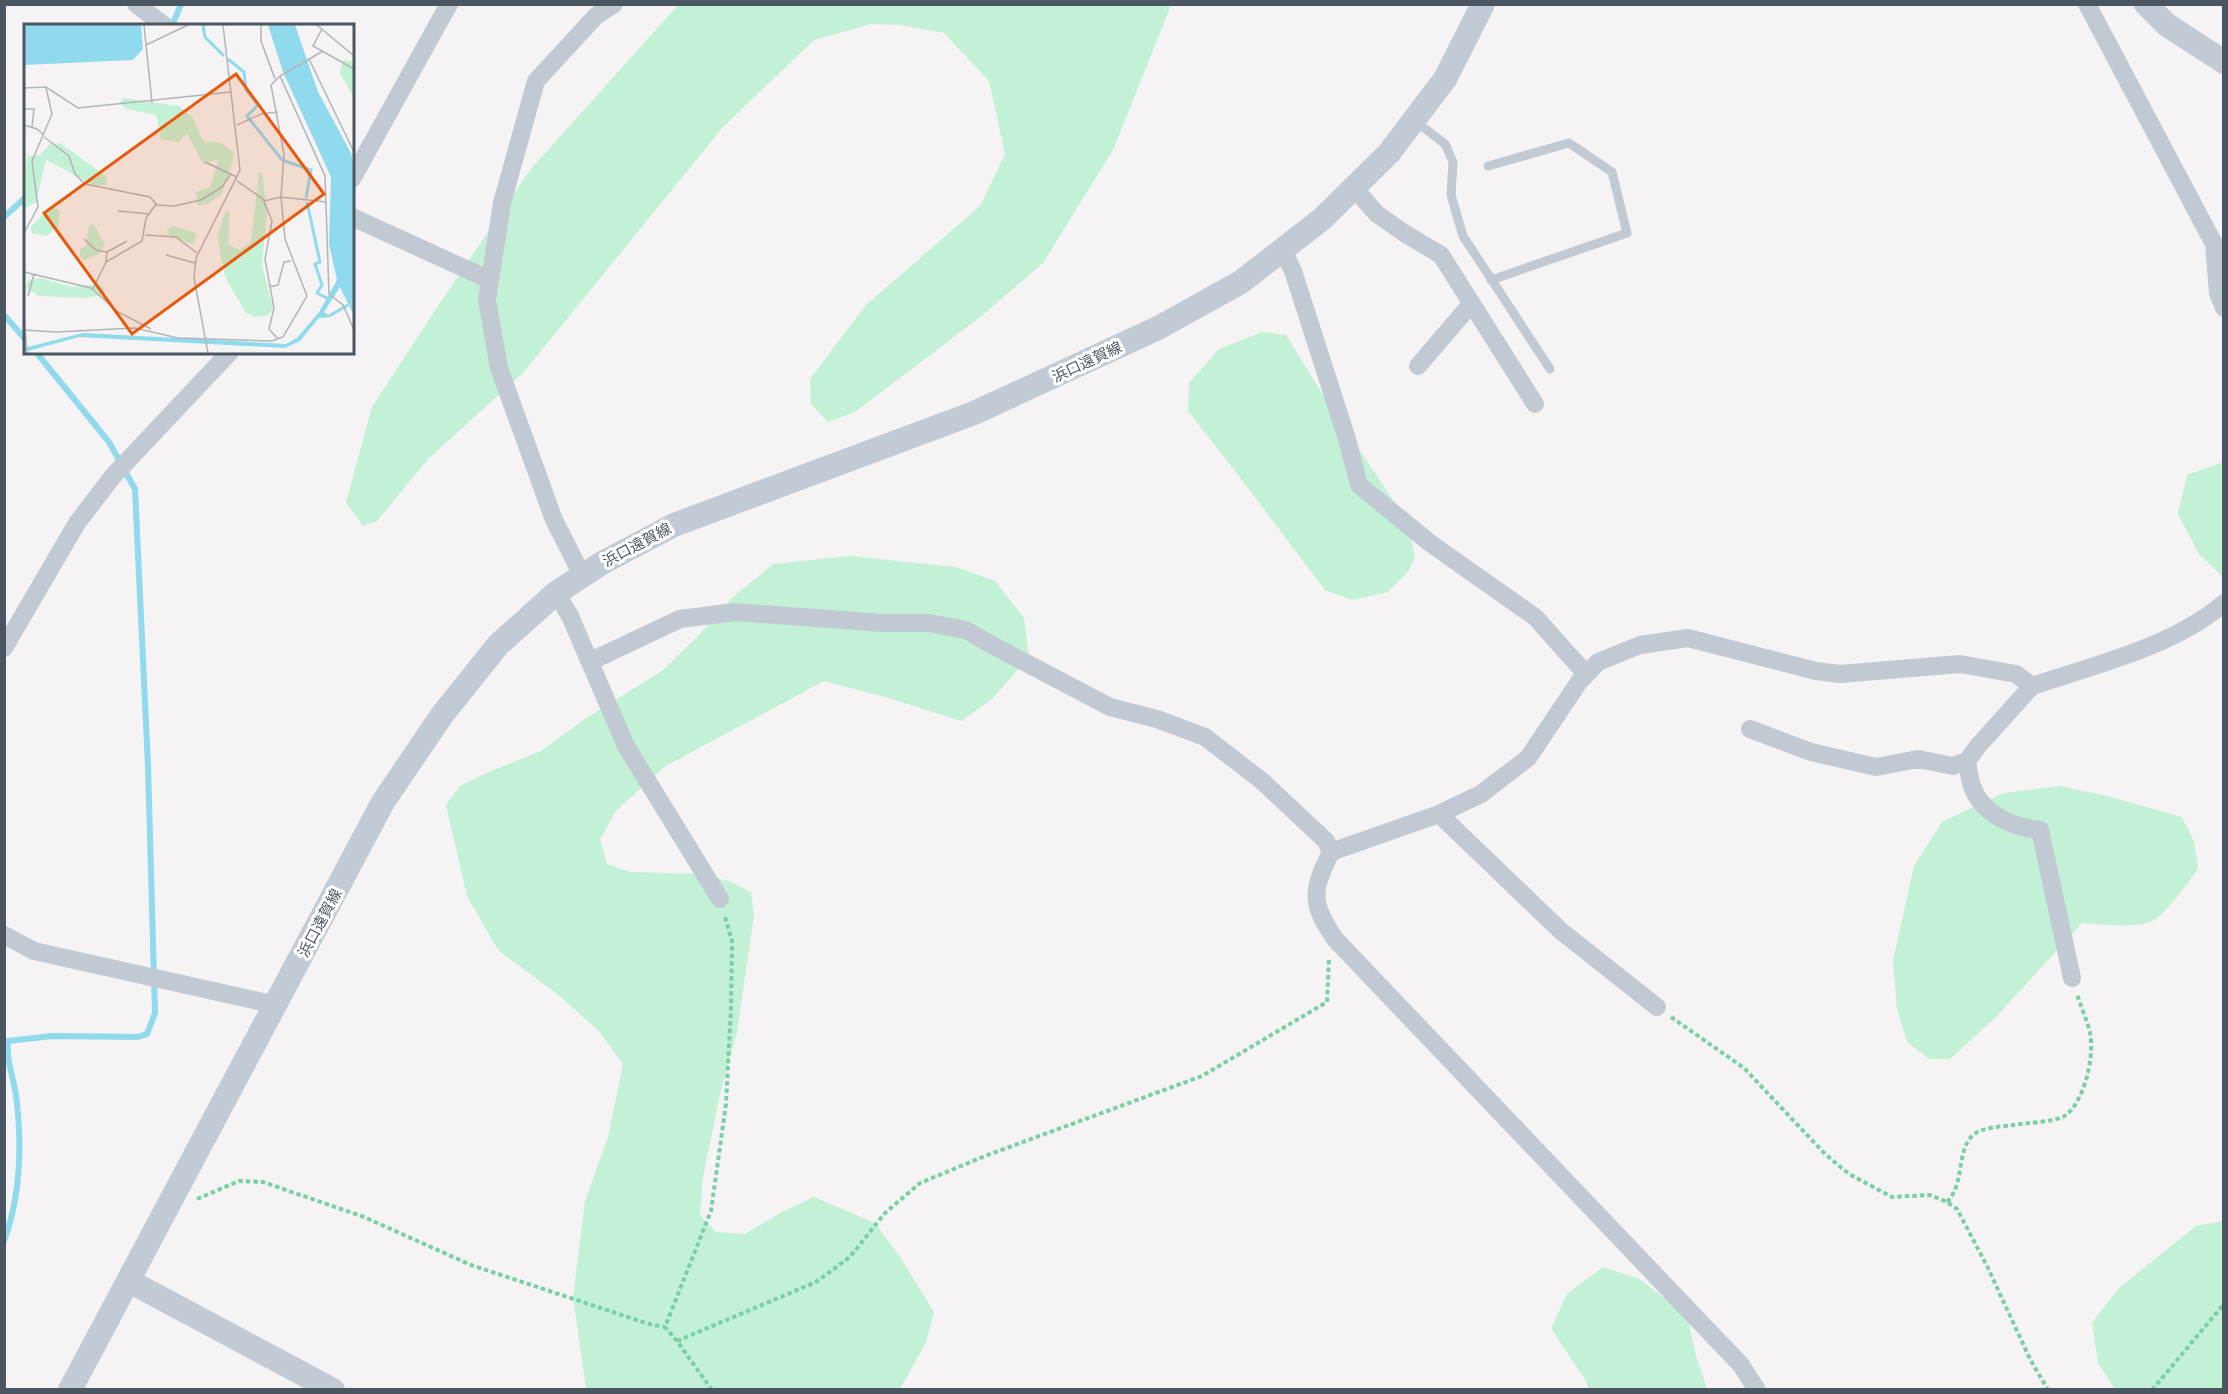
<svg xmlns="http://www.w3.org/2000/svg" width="2228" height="1394" viewBox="0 0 2228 1394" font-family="Figtree,'Noto Sans JP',sans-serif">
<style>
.green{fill:#c3f1d5}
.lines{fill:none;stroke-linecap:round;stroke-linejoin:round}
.stream{stroke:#90daee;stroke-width:6}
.path{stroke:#7ad0a6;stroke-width:4;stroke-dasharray:4.5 3;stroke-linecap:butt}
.lane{stroke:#c1cad2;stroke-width:9}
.street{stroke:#c1cad2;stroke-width:18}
.secondary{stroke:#c1cbd6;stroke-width:24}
.labels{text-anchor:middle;stroke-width:6;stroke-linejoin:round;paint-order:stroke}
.street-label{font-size:15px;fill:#4a5661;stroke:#fff}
.inset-river{fill:none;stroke:#90daee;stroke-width:3}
.inset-road{fill:none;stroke:#b1b4b9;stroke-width:1.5}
.view{fill:#e8590c;fill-opacity:0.15;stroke:#e8590c;stroke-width:3}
.inset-edge{fill:none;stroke:#4a5661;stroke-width:3}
</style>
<rect width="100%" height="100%" fill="#f5f3f3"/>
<g class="green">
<path d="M678,5h493l-58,145 -70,113 -59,51 -129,98 -27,10 -17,-18 -1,-25 56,-74 114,-99 25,-52 -16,-73 -45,-48 -44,-8 -29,-1 -57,16 -91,87 -200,246 -95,86 -51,62 -14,5 -17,-24 26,-95 64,-98 94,-139z"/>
<path d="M1262,332l24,3 40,65 81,121 8,36 -7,15 -20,20 -36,8 -27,-10 -96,-127 -41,-52 1,-28 30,-34z"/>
<path d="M2223,462h1l-1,115 -24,-23 -21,-40 9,-39z"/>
<path d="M849,556l107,11 39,14 29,37 5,39 -37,42 -31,22 -69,-22 -68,-18 -160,86 -48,44 -16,28 7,25 24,8 69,2 29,7 22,11 3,23 -17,117 -17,62 -17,83 -3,38 16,17 29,2 37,-22 32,-15 61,26 25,34 34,55 -8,30 -26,47h-314l-13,-92 12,-96 23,-64 15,-73 -25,-34 -42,-37 -58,-43 -31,-54 -21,-91 14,-19 24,-12 57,-23 44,-32 77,-48 37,-36 35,-39 39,-32z"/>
<path d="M2060,786l47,10 75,21 12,24 4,28c-9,12 -34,48 -46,52 -20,8 -49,3 -70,2l-87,95 -45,41h-21l-22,-17 -10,-33 -4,-48 21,-95 28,-44 61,-29z"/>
<path d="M2223,1221v168h-108l-17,-26 -6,-40 27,-35 77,-62z"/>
<path d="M1603,1267l36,12 48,36 9,41 11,33h-118l-5,-11 -33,-50 16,-34z"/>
</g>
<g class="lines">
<g class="stream">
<path d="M172,26l9,-22"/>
<path d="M4,217l22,-20"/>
<path d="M4,315l22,25"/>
<path d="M4,1241c17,-46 18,-98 12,-146 -3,-19 -10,-35 -8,-54l44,-5 86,1 9,-3 8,-21 -7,-247 -13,-277 -26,-47 -73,-90"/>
</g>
<g class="path">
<path d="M1671,1017l73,51 81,86 24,20 43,23 38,-2 17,7 10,7 30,57 43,93 18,31"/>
<path d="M197,1199l42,-18 24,1 101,35 107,48 178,59 16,3"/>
<path d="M1947,1202c18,-18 9,-51 26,-67 9,-8 28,-8 40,-10 13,-2 38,-3 50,-8 21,-12 32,-61 27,-84 -3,-13 -9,-26 -13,-39"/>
<path d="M677,1341l139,-59 34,-25 35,-44 35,-30 65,-27 217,-80 125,-74 2,-42"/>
<path d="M712,1390l-35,-49 -12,-14 46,-116 15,-107 5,-95 1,-68 -7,-24"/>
<path d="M2152,1390l72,-86"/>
</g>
<g class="lane">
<path d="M1414,120l31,24 8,18 -2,33 12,41 87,133"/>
<path d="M1488,166l81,-23 43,29 15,61 -136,47"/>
</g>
<g class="street">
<path d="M136,4l29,22"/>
<path d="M2087,4l127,240 4,49 6,15"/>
<path d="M352,179l97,-175"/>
<path d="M1354,188l23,26 27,19 37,22 94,149"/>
<path d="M352,217l138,63"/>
<path d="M1283,250l10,21 54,168 12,46 71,58 105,74 51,57"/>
<path d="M1418,366l53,-62"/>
<path d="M583,577l-29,-57 -55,-152 -12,-68 15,-97 34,-122 60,-65 18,-12"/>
<path d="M556,593l14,23 56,130 94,153"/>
<path d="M4,648l73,-125 36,-47 117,-124"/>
<path d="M591,661l89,-42 55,-7 148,11h46l37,7 26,15 118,62 47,12 48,18 57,44 64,60 5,11"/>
<path d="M2032,686l-54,60 -11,15c2,12 3,26 11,37 13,20 40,30 62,32l32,148"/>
<path d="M1750,729l61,23 65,15 42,-8 35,7 14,-5"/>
<path d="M1439,814l122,117 96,76"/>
<path d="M4,935l30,16 242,54"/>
<path d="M1757,1390l-16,-25 -406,-426c-25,-36 -23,-49 -4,-87l108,-38 42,-20 47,-36 51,-76 19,-20 42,-17 48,-7 128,33 24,3 120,-10 56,10 16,12c63,-21 140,-39 192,-83"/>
</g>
<g class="secondary">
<path d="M2146,4l21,21 57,37"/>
<path d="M129,1281l204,109"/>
<path d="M70,1390l313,-588 59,-87 56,-70 58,-52 46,-30 72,-38 300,-112 184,-85 83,-46 81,-63 67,-66 56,-74 38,-75"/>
</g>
</g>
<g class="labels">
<g class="street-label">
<text transform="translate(1087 362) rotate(-25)" y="5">浜口遠賀線</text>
<text transform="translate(637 545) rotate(-28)" y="5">浜口遠賀線</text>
<text transform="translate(320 923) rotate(-62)" y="5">浜口遠賀線</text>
</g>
</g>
<g transform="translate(24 24)">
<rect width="330" height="330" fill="#f5f3f3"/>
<path d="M319,36l11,2v36l-14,-25zM99,74l56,8 14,12 10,23 18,2 14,10 -13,41 -16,11h-9l-1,-13 14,-5 9,-28 -16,5 -16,-31 -8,9 -18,-3 -5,-24 -29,-6 -7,-6zM36,119l47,34 -1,8 -10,1 -50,-26 -10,42 -12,7 3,-52 13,-2 10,-11zM238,148l5,41 -5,51 11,45 -5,6 -13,2 -9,-4 -21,-36 -8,-40 9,-27 4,2 -2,32 12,6 11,-8 8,-69zM27,182l9,5 -2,15 -11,10 -15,-3 -2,-5zM70,200l11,21 -8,10 -13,5 -4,-3v-7l6,-5 3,-20zM149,202l23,7 -2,11 -24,-7 -3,-7zM17,254l31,9 27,-3 6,6 -4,5 -14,3 -48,-2 -13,-8 2,-8z" fill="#c3f1d5"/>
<path d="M0,1h117l2,24 -10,11 -109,5zM244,1h27l23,67 33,61 3,13v150l-14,-29 -16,25 7,5 -12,1 -19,23 -15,7 -206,-11 -55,15v-4l59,-15 203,11 11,-6 22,-26 18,-32 -8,-36 2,-67 -48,-105z" fill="#90daee"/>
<path class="inset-river" d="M179,1l2,12 19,19M204,35l16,13 2,18 12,15 -11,11 35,44 29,10 -5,28M283,178l13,60 -5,2 7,21 -5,8 12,6M305,292l19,-11"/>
<path class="inset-road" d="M120,1l8,78M237,1v16l14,38M293,1l37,31M298,5l-9,17 41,23M122,21l42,-20M285,35l45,93M256,52l45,100 4,118 14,11 11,25M0,64l22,-1 32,21 153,-16M0,85h10l-2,18M0,101l13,4 7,6M213,101l24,-11 17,-2M20,113l25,19 6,18 10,10 65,13 7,8 17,1 27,-6 21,-13 9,-13M181,138l32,15M213,157l26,18 9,22 -7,38 9,49 -5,21 9,10M240,177l17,-4 45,5M94,187l31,3M0,209l14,-26 -6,-46 20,-47 -6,-26M121,211l31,2 21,16M60,215l12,11 11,2 -1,10M83,228l20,-11M142,231l29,8M0,248l67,16 27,24 33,17M245,263l9,-2 6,-23 7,-1M69,265l13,-27 36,-21 4,-23 10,-14M4,272l6,-22M0,294l3,35M0,306l32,2 79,-4 43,10 94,3 11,-4 24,-41 -22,-57 -4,-42 3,-43 -13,-69 9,-9 43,-25M184,329l-14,-75 2,-20 44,-88 -17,-145"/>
<path class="view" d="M212,50l88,120 -192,140 -88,-121z"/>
<rect width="330" height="330" class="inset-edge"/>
</g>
<rect width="2228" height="1394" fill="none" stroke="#4a5661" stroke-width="12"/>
</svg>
